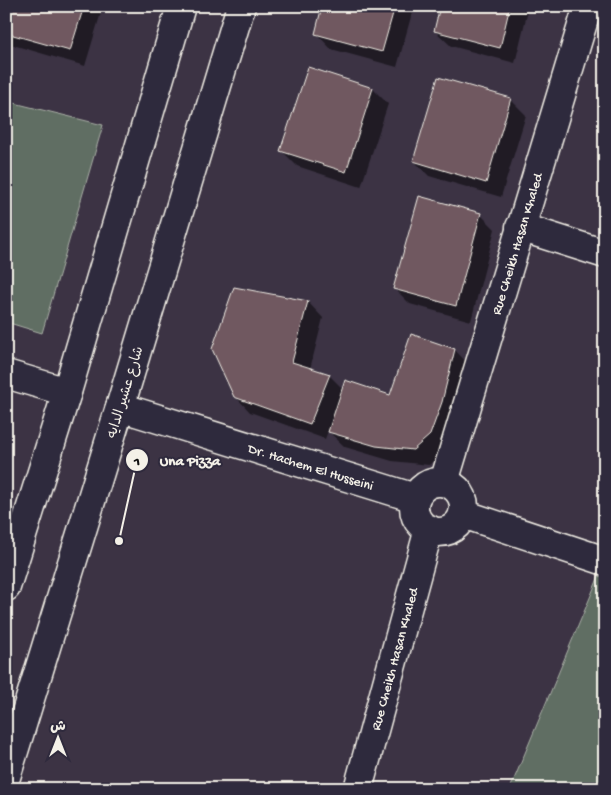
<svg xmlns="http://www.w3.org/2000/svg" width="611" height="795" viewBox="0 0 611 795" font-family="'Gochi Hand','Playpen Sans Arabic',sans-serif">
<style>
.green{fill:#606e64;stroke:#aab0a6}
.shadow{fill:#0007}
.building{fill:#705960;stroke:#f4f1e8}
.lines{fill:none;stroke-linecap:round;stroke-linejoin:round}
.minor-casing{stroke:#f4f1e8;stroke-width:31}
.tertiary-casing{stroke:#f4f1e8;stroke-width:31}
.minor{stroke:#2f2a3d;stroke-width:28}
.tertiary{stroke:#2f2a3d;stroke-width:28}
.labels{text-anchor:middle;stroke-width:4;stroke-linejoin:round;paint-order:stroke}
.street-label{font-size:14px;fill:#f4f1e8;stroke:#2f2a3d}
.leader{fill:none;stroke:#f4f1e8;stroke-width:2}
.callout-dot{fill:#f4f1e8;stroke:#2f2a3d;stroke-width:2}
.mark-label{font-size:15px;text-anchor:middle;font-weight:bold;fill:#111}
.callout-label{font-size:15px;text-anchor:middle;font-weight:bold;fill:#f4f1e8;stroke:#2f2a3d;stroke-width:4;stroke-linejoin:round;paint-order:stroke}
</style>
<rect width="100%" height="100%" fill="#3c3344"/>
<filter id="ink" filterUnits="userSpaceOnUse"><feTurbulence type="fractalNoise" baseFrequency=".02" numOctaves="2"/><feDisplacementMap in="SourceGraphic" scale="10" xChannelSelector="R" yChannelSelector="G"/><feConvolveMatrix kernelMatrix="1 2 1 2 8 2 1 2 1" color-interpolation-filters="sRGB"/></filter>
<g filter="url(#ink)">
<g class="green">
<path d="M6,101l97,24 -61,208 -36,-11z"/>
<path d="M599,576l6,2v211h-95z"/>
</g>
<g class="shadow">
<path d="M6,6h97l-18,60 -79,-23z"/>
<path d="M323,6h91l-17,61 -66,-18 -15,-16z"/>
<path d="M442,6h87l-14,57 -64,-17 -16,-15z"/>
<path d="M309,68l64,21 15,15 -27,83 -64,-21 -16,-16z"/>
<path d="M510,99l16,16 -25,82 -72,-21 -15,-15z"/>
<path d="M480,214l15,15 -24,92 -61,-17 -15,-15z"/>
<path d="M235,288l73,14 15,16 -13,51 19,6 15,15 47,7 64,-47 15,16 -25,84 -16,15 -37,-4 -47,-14 -17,-16 -3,8 -75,-27 -15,-16z"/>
</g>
<g class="building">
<path d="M6,6h78l-14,45 -64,-18z"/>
<path d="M322,6h73l-13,46 -67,-18z"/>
<path d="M440,6h70l-10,42 -66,-17z"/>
<path d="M308,67l65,21 -27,84 -66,-21z"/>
<path d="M438,77l73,21 -25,85 -73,-22z"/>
<path d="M419,196l62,17 -25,93 -63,-17z"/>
<path d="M234,287l74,14 -16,61 38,12 -20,50 -76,-27 -22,-48z"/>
<path d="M411,334l44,15 -13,53 -12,33 -17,15 -37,-4 -48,-14 17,-52 45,15z"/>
</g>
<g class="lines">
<defs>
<g id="minor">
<path d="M520,227l85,27"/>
<path d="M6,374l61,18"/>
<path id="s1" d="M120,407l295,91"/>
<path id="s2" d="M444,482l144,-476"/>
<circle cx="439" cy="507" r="25"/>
<path d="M463,514l142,47"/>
<path id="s3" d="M358,789l71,-260"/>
</g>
<g id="tertiary">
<path d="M6,587l61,-195 114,-386"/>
<path d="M6,777l114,-370 121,-401"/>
</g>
</defs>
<use href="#minor" class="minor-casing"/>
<use href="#tertiary" class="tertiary-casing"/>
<use href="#minor" class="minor"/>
<use href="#tertiary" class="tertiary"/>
</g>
</g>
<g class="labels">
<g class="street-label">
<text dy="5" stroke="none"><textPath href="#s2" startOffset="249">Rue Cheikh Hasan Khaled</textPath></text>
<text transform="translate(124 392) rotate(-73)" y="5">شارع عشير الدايه</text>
<text dy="5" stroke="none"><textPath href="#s1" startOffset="200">Dr. Hachem El Husseini</textPath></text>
<text dy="5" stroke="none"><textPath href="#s3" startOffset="135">Rue Cheikh Hasan Khaled</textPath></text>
</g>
</g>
<path class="leader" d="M119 541L137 460"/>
<g class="callout-dot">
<circle cx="119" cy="541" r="5"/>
<circle cx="137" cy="460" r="12"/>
</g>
<g class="mark-label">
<text x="137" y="465">1</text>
</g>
<g class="callout-label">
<text x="190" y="465">Una Pizza</text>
</g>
<rect width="611" height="795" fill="none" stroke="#2f2a3d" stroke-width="25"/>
<rect x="12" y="12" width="586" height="770" fill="none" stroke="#f4f1e8" stroke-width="2" filter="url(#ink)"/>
<g transform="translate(58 738)" stroke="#2f2a3d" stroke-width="4" paint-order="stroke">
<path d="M0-4L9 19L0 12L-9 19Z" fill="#f4f1e8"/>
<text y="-8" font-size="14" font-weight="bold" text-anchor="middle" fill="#f4f1e8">ش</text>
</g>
</svg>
